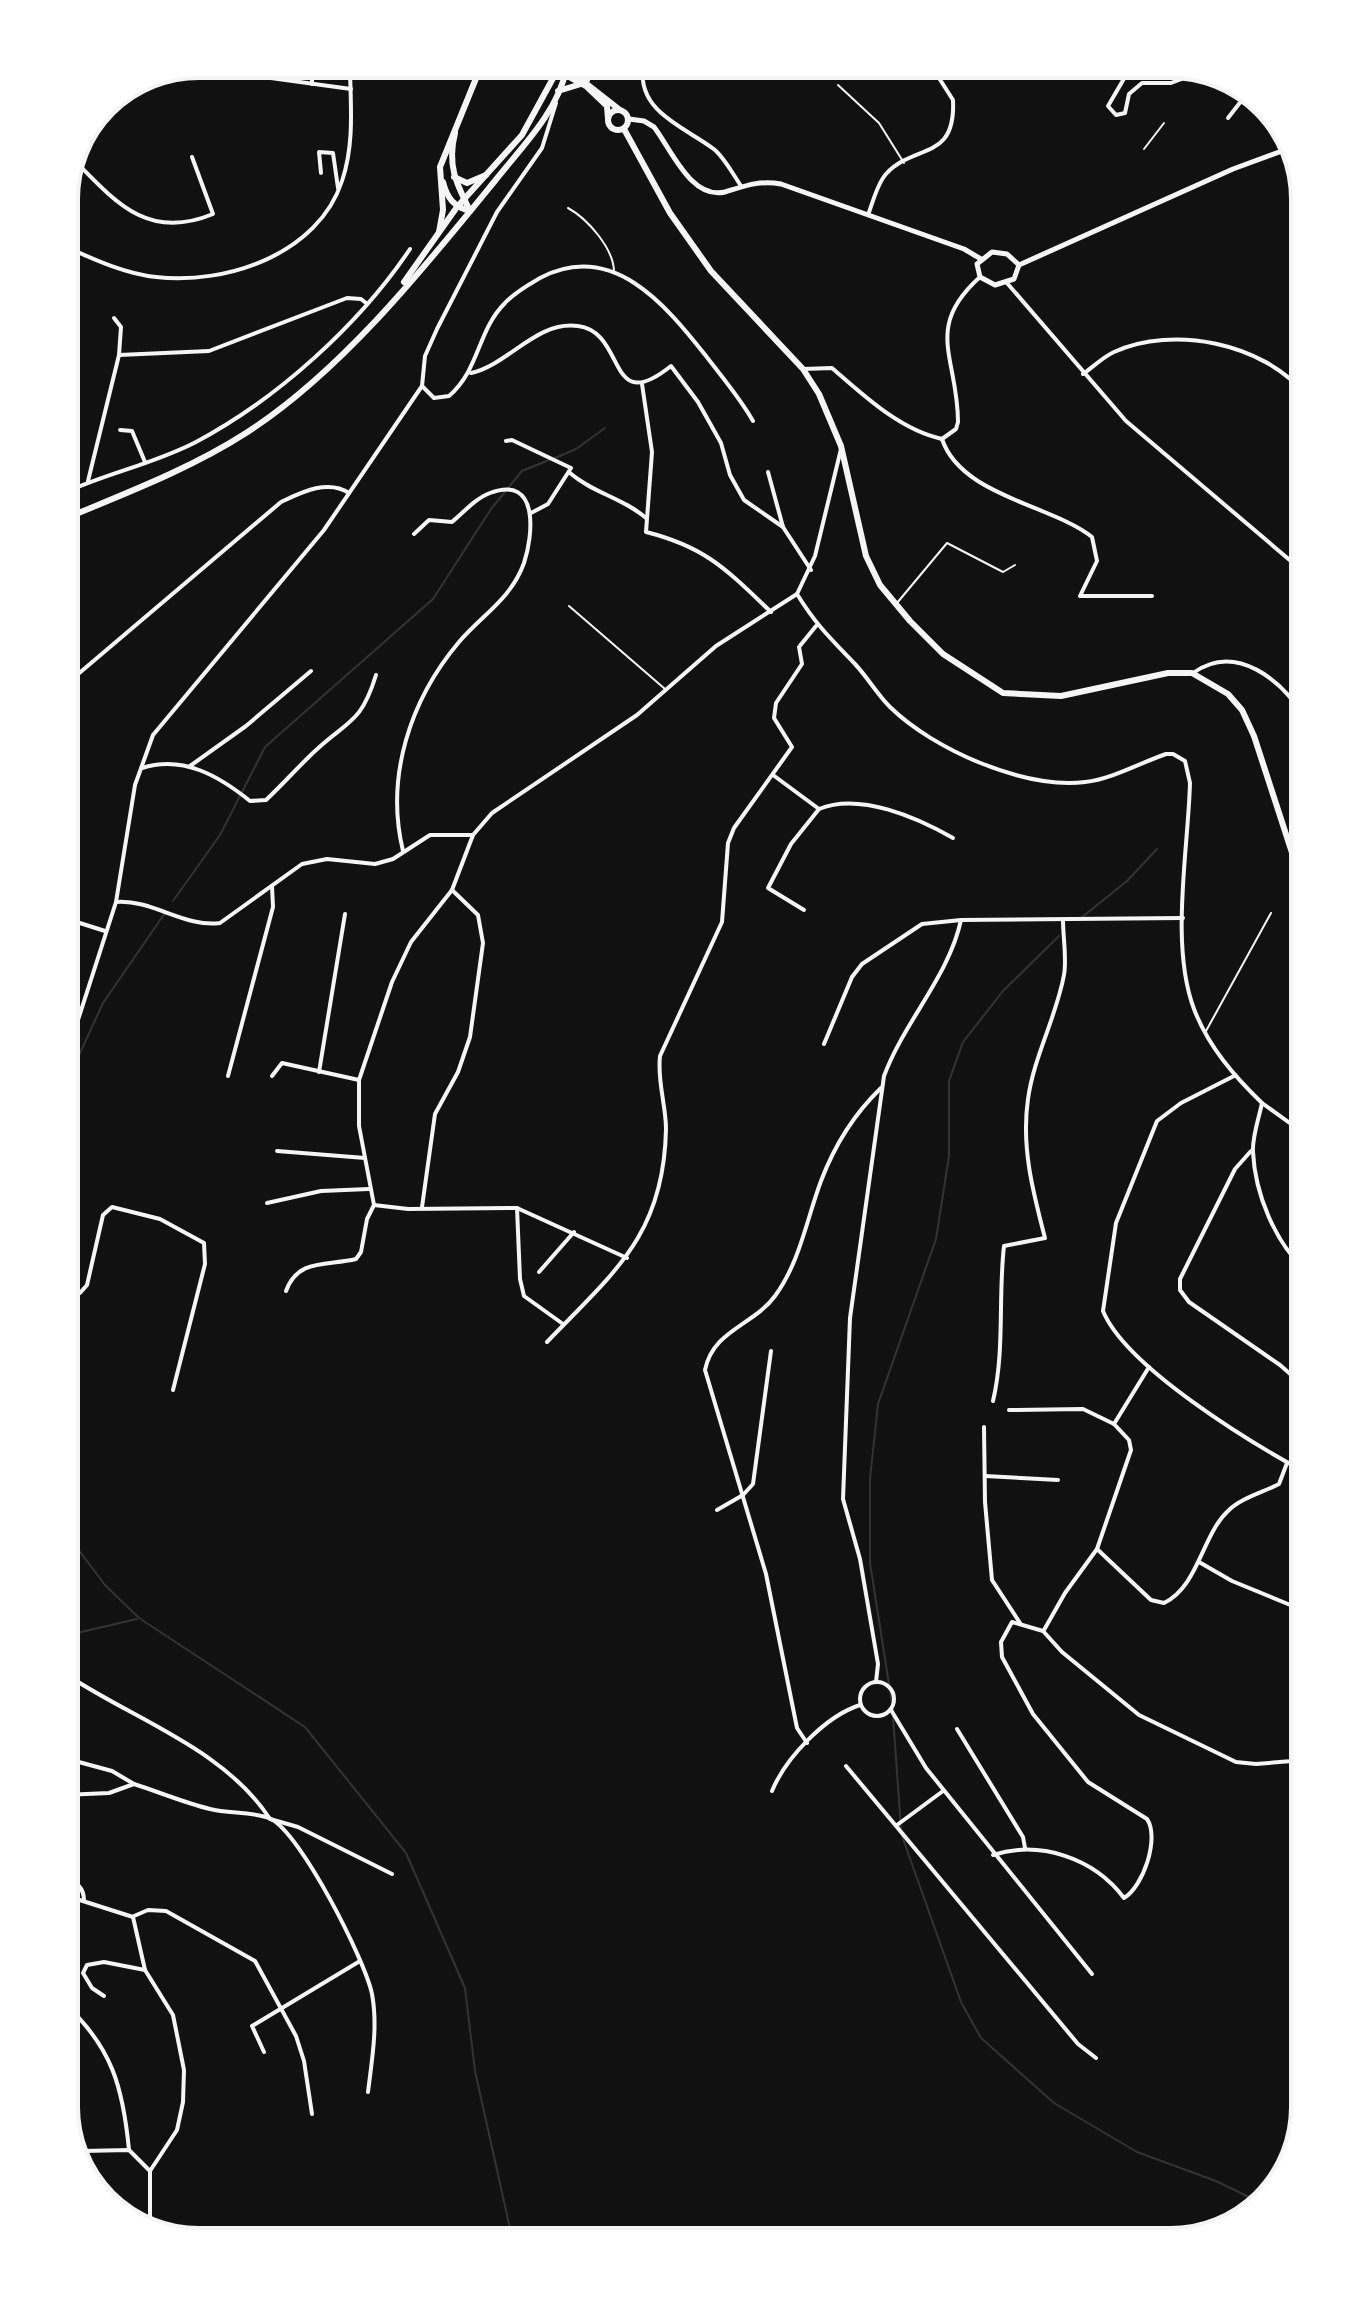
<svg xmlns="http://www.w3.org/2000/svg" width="1369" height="2306" viewBox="0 0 1369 2306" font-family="'PT Sans',sans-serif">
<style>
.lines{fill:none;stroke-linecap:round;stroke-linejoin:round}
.stream{stroke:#333;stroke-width:2}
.service{stroke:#f5f5f5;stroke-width:2}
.minor{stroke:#f5f5f5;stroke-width:4}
.tertiary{stroke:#f5f5f5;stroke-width:5}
.primary{stroke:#f5f5f5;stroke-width:6}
.trunk{stroke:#f5f5f5;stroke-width:6}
.rim{fill:none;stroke:#f5f5f5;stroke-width:4}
</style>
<rect width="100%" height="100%" fill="#111"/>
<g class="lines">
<g class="stream">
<path d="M555,458l21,-9 29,-21"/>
<path d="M173,901l47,-66 45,-88 168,-148 58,-90 31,-38 27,-11"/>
<path d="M1081,918l46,-37 30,-32"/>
<path d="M64,1088l39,-85 62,-90"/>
<path d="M64,1526l4,10 37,49 34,33 166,109 101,126 59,135 10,83 38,171"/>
<path d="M64,1636l73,-17"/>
<path d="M893,1710l-23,-147v-84l8,-75 58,-165 13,-83v-75l14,-39 40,-51 56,-55"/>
<path d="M893,1716l8,113"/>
<path d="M902,1836l59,166 20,36 73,65 83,49 79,29 43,21"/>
</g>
<g class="service">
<path d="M838,85l41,38 25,40"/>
<path d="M1144,149l20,-26"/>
<path d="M568,208c20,11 46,41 46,64"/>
<path d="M897,603l50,-60 56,29 12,-7"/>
<path d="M569,606l96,83"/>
<path d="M1206,1031l65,-118"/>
</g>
<g class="minor">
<path d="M1132,65l-24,41 8,9 9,-2 4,-19 13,-11h29l29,-11"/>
<path d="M643,69c-5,44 44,59 72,81 10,9 18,24 26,36"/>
<path d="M233,73l118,16"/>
<path d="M312,73v11"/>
<path d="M556,103l-14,45 -45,64 -60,117 -12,27 -3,30 12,12 15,-2c31,-27 28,-65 56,-93 10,-11 23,-18 35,-25 72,-38 125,26 166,78 16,21 34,42 47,65"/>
<path d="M1228,118l21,-27"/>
<path d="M77,163c41,42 73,77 136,51l-21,-57"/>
<path d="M321,173l-2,-21 14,1 5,35"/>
<path d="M868,215c5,-13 9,-31 18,-41 28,-31 70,-12 67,-74l-21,-33"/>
<path d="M64,246c29,13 61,28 92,31 71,8 162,-23 186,-96 12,-35 9,-72 8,-109"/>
<path d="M1007,283l119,138 179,152"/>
<path d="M64,333l7,-14"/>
<path d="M119,355l90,-4 138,-53 14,1 5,4"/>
<path d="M803,369l29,-1c31,27 68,62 110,71l14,-10 2,-7c0,-64 -35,-94 22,-145"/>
<path d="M471,373c37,-8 66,-53 107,-47 49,6 28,92 93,40l27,36 23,41 9,32 14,25 39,27"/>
<path d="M1083,374c10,-7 20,-17 31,-22 59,-27 149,-9 191,42"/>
<path d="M642,384l10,68 -6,80c60,15 81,38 125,80"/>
<path d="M120,430l12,1 13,31"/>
<path d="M942,439c19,57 110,66 150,98l5,24 -17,35h72"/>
<path d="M506,441l6,-1 59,28 -23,36 -17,9"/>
<path d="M841,449l-26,107 -18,38c19,31 34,45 58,70 13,14 22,30 35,43 44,43 134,82 195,75 27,-3 55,-19 81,-28h7l12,7 5,22c-2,69 -20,162 4,226 14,37 40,67 68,94 -3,15 -10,34 -9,49 2,42 22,90 52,118"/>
<path d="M768,472l15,55 28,43"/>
<path d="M570,473c23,20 53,25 76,45"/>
<path d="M88,481l31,-126 2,-28 -7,-9"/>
<path d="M64,493c43,-20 90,-29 132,-51 81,-43 163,-117 214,-193"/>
<path d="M1193,673c43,-31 89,7 112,45"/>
<path d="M64,686l217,-184c21,-10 47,-23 68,-9"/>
<path d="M190,766l56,-40 65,-55"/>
<path d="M142,768c41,-13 77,8 108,33l16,-1c17,-16 32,-33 49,-49 33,-31 46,-27 61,-76"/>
<path d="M773,775l46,34"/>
<path d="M403,851c-18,-74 7,-151 56,-209 23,-27 52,-43 65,-79 9,-27 16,-89 -34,-70 -14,5 -26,19 -38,29l-23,-2 -15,14"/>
<path d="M116,902c36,-3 69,26 104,21l82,-59 25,-5 48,5 18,-5 37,-24h43"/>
<path d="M804,910l-36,-22 23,-44 28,-35c41,-17 99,9 134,29"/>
<path d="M64,918l41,13"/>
<path d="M64,1043l14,-23 38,-118 19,-117 18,-50 171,-205 98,-144"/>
<path d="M824,1044l28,-67 10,-13 60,-40 39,-4 222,-2"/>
<path d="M319,1072l26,-158"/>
<path d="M228,1076l45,-169 -1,-21"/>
<path d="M272,1076l10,-13 77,17"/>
<path d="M1234,1076l-53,27 -24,18 -41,102 -13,88c23,56 148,132 202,161"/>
<path d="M1262,1103l43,31"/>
<path d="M277,1151l88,7"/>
<path d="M1251,1151l-16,18 -55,110v11l9,12 91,63 25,22"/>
<path d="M267,1203l54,-12 48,-2"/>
<path d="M374,1205l34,4 109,-1"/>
<path d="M422,1207l13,-93 23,-42 12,-35 13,-94 -5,-28 -26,-25"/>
<path d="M539,1272l35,-40"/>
<path d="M286,1291c12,-33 41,-25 70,-32l5,-7 6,-33 7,-14 -15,-79v-46l33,-98 19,-40 41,-52 21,-55 19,-22 145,-98 79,-69 81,-52"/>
<path d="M64,1292l16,1 7,-8 16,-70 9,-8 48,12 44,24 1,21 -32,126"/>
<path d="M563,1324l-39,-28 -4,-17 -3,-71 110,50"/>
<path d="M547,1342c67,-70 117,-107 119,-213 0,-24 -9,-48 -6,-73l62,-134 6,-79 6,-15 58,-81 -18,-29 2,-15 26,-39 -3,-17 17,-21"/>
<path d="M993,1401c12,-51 5,-103 11,-155l41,-8c-12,-46 -24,-91 -17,-139 6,-43 28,-81 36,-124 3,-17 -1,-37 -1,-55"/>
<path d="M1009,1410l74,-1 31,15"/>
<path d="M984,1427l1,75 7,78 28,43"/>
<path d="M985,1476l73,4"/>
<path d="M717,1510l26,-15 10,-11 18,-133"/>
<path d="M1097,1549l54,51 13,3c35,-17 38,-69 65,-93 12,-12 35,-18 50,-26l8,-21"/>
<path d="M1199,1562l33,19 73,30"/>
<path d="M1044,1630l21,-37 32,-44 34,-99 -2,-10 -15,-16 35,-57"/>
<path d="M64,1673c68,46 160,75 206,146l28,8 94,47"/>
<circle cx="877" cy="1699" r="17"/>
<path d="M876,1682l2,-18 -18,-105 -17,-60 7,-181 34,-242c20,-54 65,-100 77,-156"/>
<path d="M891,1710l35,58 166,206"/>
<path d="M957,1729l66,108 2,11"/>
<path d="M807,1743l-10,-15 -31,-154 -61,-204c8,-40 49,-45 70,-74 25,-34 32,-78 46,-115 14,-37 32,-66 60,-93"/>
<path d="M64,1758l48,13 22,13"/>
<path d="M846,1766l232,278 18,14"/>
<path d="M772,1791c14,-34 54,-75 88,-86"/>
<path d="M64,1795l45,-2 25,-9c25,8 51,19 76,25 19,5 44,2 61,10 30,15 94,141 101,175 6,32 0,65 -4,98"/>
<path d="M897,1825l46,-34"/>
<path d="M993,1855c47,-15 101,3 131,43 19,-11 36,-60 23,-79l-59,-37 -55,-68 -31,-57 -1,-15 11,-20 31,9 19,21 77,63 97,47 20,2 49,-4"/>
<path d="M64,1877c13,6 20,10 20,24"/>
<path d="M64,1895l69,22 12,53 28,45 11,55 -1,32 -6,28 -27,41v57"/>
<path d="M134,1916l14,-6 18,1 89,50 41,75 8,25 8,53"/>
<path d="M104,1996l-12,-8 -9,-15 4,-8 17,-3 41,8"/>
<path d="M64,2003c48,44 59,84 65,147"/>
<path d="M264,2052l-12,-26 108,-65"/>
<path d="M74,2148l9,3 46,-1 21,21"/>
</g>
<g class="tertiary">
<path d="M629,119l15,2 10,6c17,22 37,73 71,65 20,-6 34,-12 56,-8l183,65 17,10"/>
<path d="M992,252l15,2 12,11 -5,14 -19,6 -15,-8 -3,-13z"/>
<path d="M1019,265l214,-96 60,-22"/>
</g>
<g class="primary">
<path d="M569,70l51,40"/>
<path d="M579,70l8,10"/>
<path d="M564,74l22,12 21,20 1,13"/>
<path d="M558,91l23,-7"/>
<circle cx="618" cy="120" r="10"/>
<path d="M624,129l46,84 41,58 92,98 16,25 22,52 25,110 14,29 30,36 33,33 60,39 58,3 107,-23h24l36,21 14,16 12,26 42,129 8,46"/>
<path d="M404,282l53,-75 65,-72 35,-64"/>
<path d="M64,519c62,-26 126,-50 182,-86 94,-60 178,-165 248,-251 25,-32 64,-70 72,-112"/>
<path d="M1298,868l7,11"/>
<path d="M1305,930l-3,-13 3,-7"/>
</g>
<g class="trunk">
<path d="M455,133c-8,32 1,50 15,78"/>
<path d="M454,177l13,6 19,-8"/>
<path d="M443,182c4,16 11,25 27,29"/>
<path d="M439,232l4,-22 -3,-43 39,-96"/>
</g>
</g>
<path d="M0 0H1369V2306H0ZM199 78H1170A121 121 0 0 1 1291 199V2107A121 121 0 0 1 1170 2228H199A121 121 0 0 1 78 2107V199A121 121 0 0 1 199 78Z" fill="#fff" fill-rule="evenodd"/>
<path class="rim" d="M199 78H1170A121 121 0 0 1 1291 199V2107A121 121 0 0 1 1170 2228H199A121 121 0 0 1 78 2107V199A121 121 0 0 1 199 78Z"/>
</svg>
